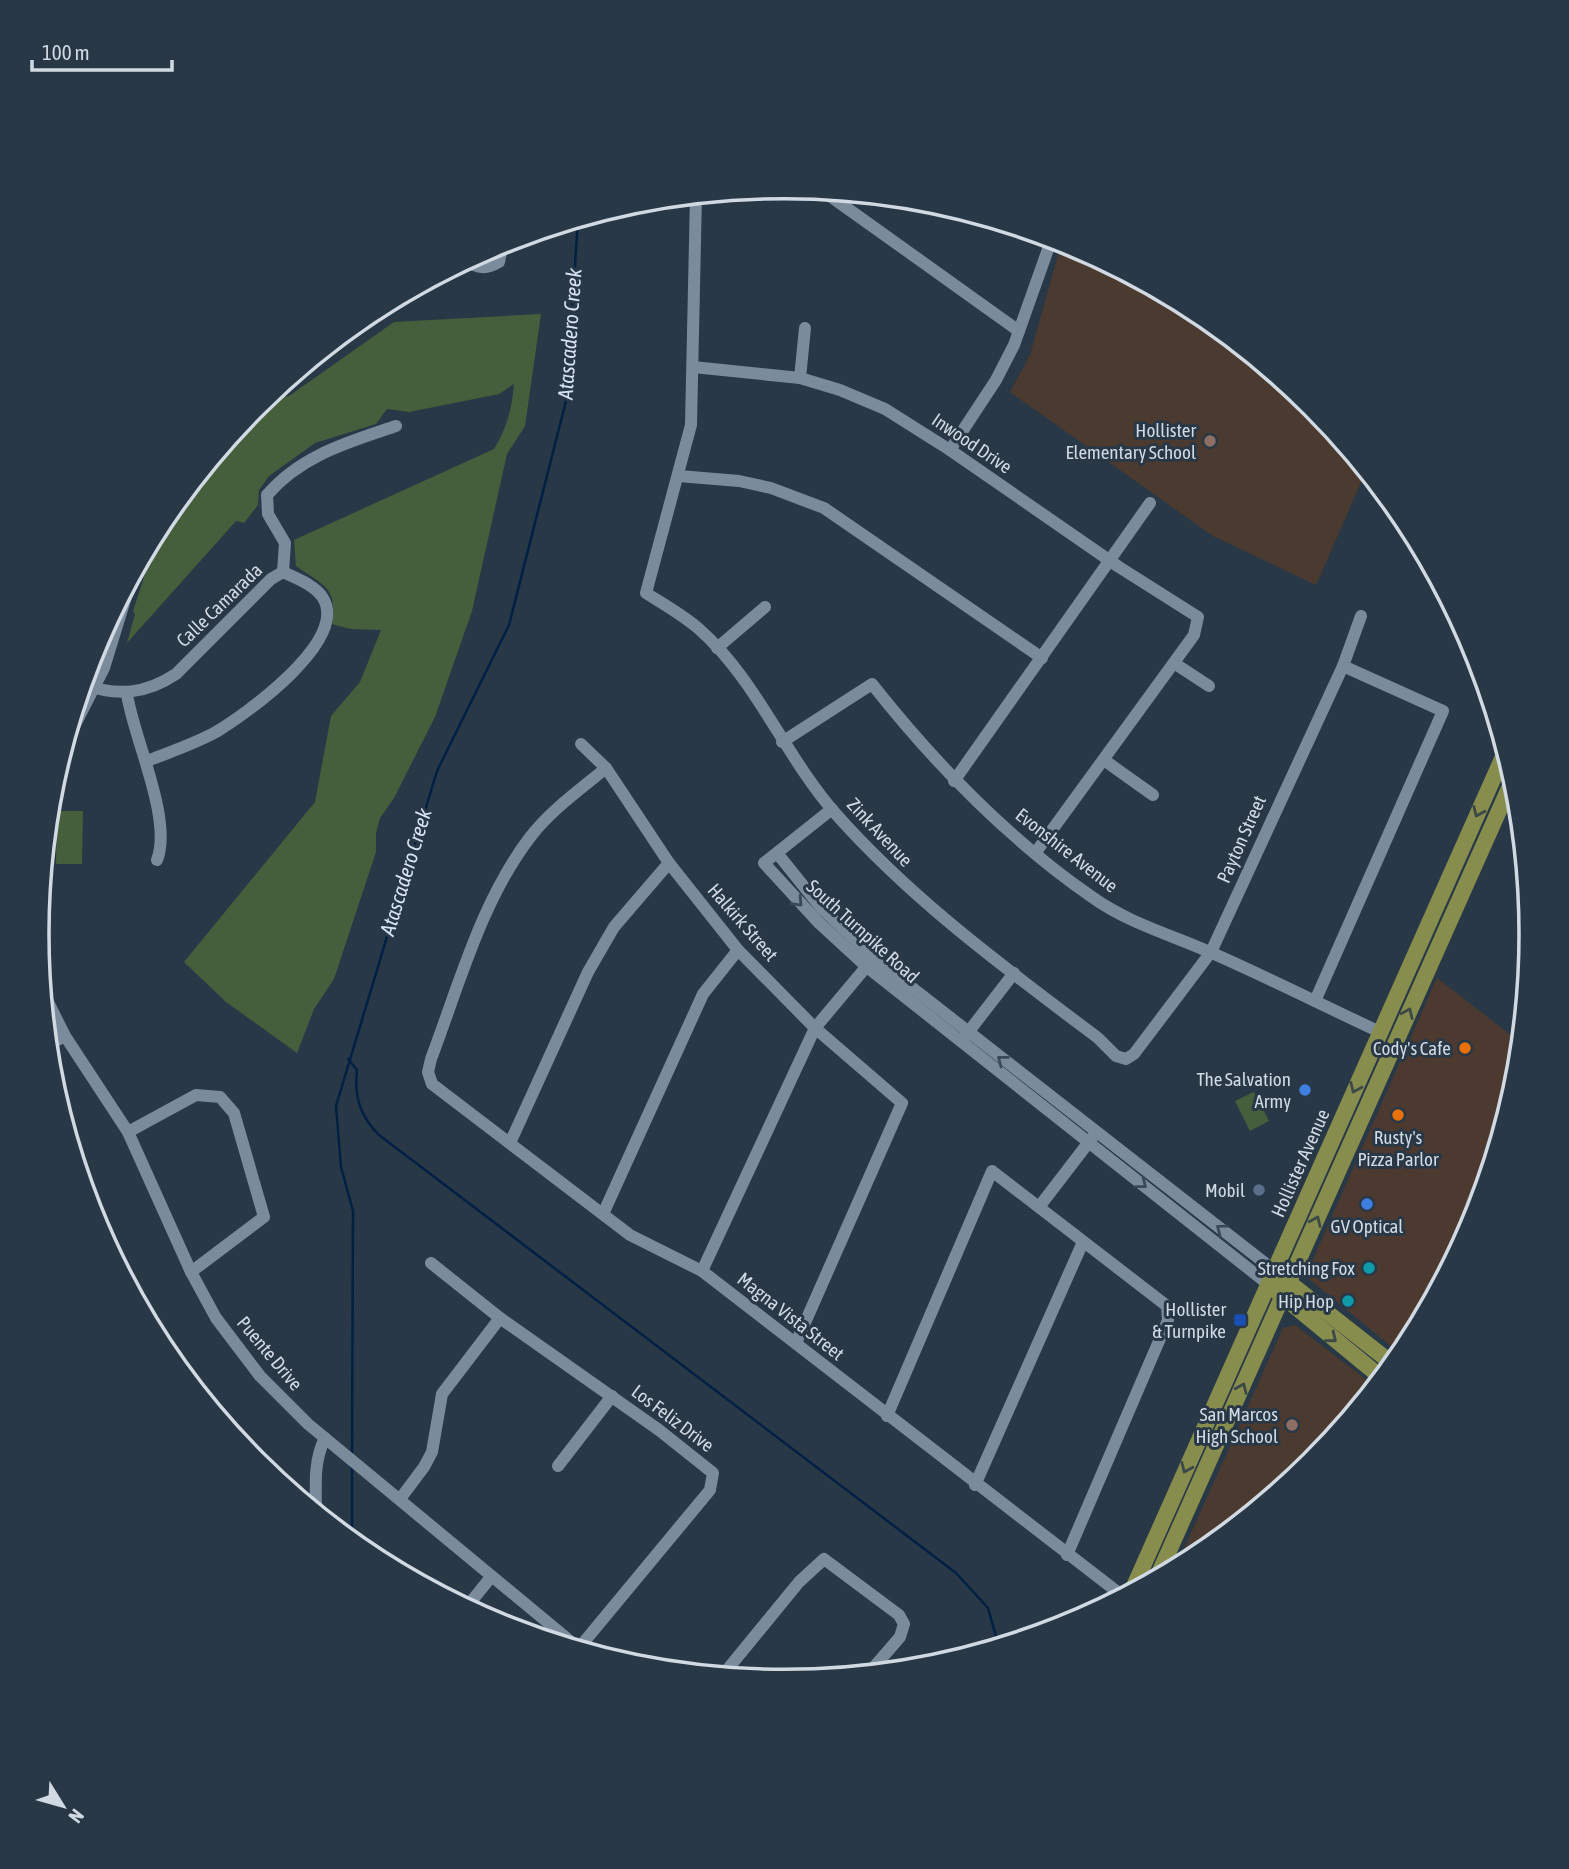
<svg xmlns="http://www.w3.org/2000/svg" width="1569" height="1869" viewBox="0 0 1569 1869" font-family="'Asap Condensed',sans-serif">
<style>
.commercial{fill:#4c3a31}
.education{fill:#4b3a2f}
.green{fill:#455f3c}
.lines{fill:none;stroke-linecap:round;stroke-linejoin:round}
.stream{stroke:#022044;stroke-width:2.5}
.minor{stroke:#7a8b9c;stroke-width:12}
.major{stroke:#878d4d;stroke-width:16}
.oneway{stroke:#3c4947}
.oneway2{stroke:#394957}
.education-dot{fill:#8d6e63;stroke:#293846;stroke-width:2.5}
.food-dot{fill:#e8710a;stroke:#293846;stroke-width:2.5}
.shop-dot{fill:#3f7fe0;stroke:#293846;stroke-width:2.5}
.service-dot{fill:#5c6f8a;stroke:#293846;stroke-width:2.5}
.culture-dot{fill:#0f9aa8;stroke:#293846;stroke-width:2.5}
.transit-dot{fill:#1a4fb4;stroke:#293846;stroke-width:2.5}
.labels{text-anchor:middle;stroke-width:6;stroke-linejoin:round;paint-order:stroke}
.poi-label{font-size:19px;fill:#d1dae3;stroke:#293846;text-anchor:end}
.street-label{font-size:19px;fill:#d1dae3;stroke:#293846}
.water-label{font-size:21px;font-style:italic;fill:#d7e3f3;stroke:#293846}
.rim{fill:none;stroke:#d1dae3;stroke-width:3.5}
</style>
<rect width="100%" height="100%" fill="#293846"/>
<path class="commercial" d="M1437,978l84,65 -3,38 -43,140 -73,134 -92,-75 -3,-7z"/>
<g class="education">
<path d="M1062,241l138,72 114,93 52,65 -50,114 -103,-49 -203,-144 20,-37z"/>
<path d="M1295,1325l81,62 -63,77 -113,92 -25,13 108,-241z"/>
</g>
<g class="green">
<path d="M541,314l-16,112 -18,28 -35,157 -37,106 -41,81 -14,20 -4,15v19l-42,127 -20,30 -17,44 -71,-51 -42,-40 131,-160 16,-86 29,-34 21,-52 -31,-1 -18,-5c6,-38 -10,-39 -36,-58l-2,-26 200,-91c13,-21 18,-41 20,-65l-15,10 -90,18 -22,-3 -11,15 -61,19 -46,33 -10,14 -1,15 -14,18 -8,-2 -109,122 8,-29 -2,-3 30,-92 93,-114 9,-7 24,-2 105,-74z"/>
<path d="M57,811h26l-1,53h-26z"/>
<path d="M1254,1092l15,29 -19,10 -15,-30z"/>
</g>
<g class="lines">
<g class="stream">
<path d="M348,1059l9,11c-3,27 3,46 22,65l577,438 32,35 11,39"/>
<path d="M352,1456l1,-245 -12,-44 -5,-61 101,-335 72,-146 57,-224 12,-182"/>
<path d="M352,1466v76"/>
</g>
<g class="minor">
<path d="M823,191l196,140"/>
<path d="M696,195l-5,230 -45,168c17,11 37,22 53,36 57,50 86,127 136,184 77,87 170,155 263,225l18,18 10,3 8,-5 77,-102 132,-286 18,-50"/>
<path d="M466,261c12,7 20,9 33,1l2,-10 -4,-7"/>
<path d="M693,367l107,11 40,12 45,19 65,41 169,117 79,50 -4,18 -158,217"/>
<path d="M800,378l5,-50"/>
<path d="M950,450l46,-70 18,-35 38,-107"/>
<path d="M679,476l60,5 32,7 53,20 218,150"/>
<path d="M283,572l2,-29 -17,-29 -1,-19c34,-40 82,-53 129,-69"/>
<path d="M717,648l48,-41"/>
<path d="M1174,663l35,23"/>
<path d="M83,684c34,13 63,10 93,-10l95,-95 12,-7"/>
<path d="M127,694c6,43 46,125 30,166"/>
<path d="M782,742l90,-58c64,81 135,154 220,213 36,26 80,38 120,56 57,25 112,53 168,79"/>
<path d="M65,744l39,-76 28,-91"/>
<path d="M581,744l25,24 63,95 69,87 77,78 87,75 -106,240"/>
<path d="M1104,760l49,35"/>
<path d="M147,761c23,-9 47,-17 69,-29 30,-18 133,-91 107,-134 -8,-13 -27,-20 -40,-26"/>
<path d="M606,768c-25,21 -55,42 -75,68 -49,63 -72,149 -100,223l-3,13 4,12 198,151 72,36 422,326"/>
<path d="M954,781l196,-278"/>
<path d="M832,809l-68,54 54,59 49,45 401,317"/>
<path d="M777,853l45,56 52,49 401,313"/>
<path d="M42,990l23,46 63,96 63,140 25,46 44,58 48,48 273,226"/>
<path d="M1315,1001l128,-290 -100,-45"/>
<path d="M963,1039l51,-66"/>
<path d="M48,1045l17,-9"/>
<path d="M128,1132l68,-37 24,2 14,16 30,104 -73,55"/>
<path d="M510,1143l78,-171 26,-45 55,-64"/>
<path d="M1039,1207l53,-69"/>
<path d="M603,1214l100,-220 35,-44"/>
<path d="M431,1263l69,55 159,112 54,43 -3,17 -131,158"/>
<path d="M702,1271l113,-243 57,-68"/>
<path d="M887,1416l105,-245 175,135 1,14 -101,235"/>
<path d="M558,1466l54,-70"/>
<path d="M975,1485l108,-243"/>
<path d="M400,1499l24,-32 8,-15 10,-58 58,-76"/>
<path d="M316,1513c0,-26 -3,-51 9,-75"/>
<path d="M466,1608l25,-31"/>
<path d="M722,1676l77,-94 25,-23 75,56 5,9 -4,13 -32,37"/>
</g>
<g class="major">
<path d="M1282,1277l112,88"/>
<path d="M1275,1290l108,89"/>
<path d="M1156,1580l358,-803"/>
<path d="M1131,1593l375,-843"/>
</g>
</g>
<defs><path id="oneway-chevron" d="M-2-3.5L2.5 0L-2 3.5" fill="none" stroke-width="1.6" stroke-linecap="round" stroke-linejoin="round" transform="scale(1.75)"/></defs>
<g class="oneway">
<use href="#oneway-chevron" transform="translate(1478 812) rotate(114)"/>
<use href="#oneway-chevron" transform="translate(1408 1013) rotate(-66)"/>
<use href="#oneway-chevron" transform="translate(1355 1088) rotate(114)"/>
<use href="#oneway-chevron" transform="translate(1316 1221) rotate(-66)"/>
<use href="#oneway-chevron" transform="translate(1332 1338) rotate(39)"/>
<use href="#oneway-chevron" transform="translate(1242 1388) rotate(-66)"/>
<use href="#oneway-chevron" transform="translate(1186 1468) rotate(114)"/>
</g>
<g class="oneway2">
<use href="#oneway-chevron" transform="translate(798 902) rotate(47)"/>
<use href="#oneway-chevron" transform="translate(1002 1060) rotate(-142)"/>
<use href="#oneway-chevron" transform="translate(1142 1184) rotate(38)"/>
<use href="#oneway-chevron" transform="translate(1221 1229) rotate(-143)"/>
</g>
<g class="education-dot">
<circle cx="1210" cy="441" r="7"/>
<circle cx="1292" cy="1425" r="7"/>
</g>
<g class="food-dot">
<circle cx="1465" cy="1048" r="7"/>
<circle cx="1398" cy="1115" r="7"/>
</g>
<g class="shop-dot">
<circle cx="1305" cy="1090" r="7"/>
<circle cx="1367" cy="1204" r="7"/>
</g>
<circle class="service-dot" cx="1259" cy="1190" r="7"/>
<g class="culture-dot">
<circle cx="1369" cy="1268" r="7"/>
<circle cx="1348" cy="1301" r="7"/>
</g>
<rect class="transit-dot" x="1233" y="1313" width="14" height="14" rx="3.5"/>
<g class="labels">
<g class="poi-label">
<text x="1196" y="437">Hollister<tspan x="1196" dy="22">Elementary School</tspan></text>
<text x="1451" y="1055">Cody's Cafe</text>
<text x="1291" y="1086">The Salvation<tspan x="1291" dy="22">Army</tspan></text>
<text x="1398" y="1144" text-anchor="middle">Rusty's<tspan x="1398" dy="22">Pizza Parlor</tspan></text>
<text x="1245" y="1197">Mobil</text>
<text x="1367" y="1233" text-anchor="middle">GV Optical</text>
<text x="1355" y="1275">Stretching Fox</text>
<text x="1334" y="1308">Hip Hop</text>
<text x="1226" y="1316">Hollister<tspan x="1226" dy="22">&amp; Turnpike</tspan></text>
<text x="1278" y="1421">San Marcos<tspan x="1278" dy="22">High School</tspan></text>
</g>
<g class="street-label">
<text transform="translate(972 443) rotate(34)" y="7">Inwood Drive</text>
<text transform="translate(219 605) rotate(-44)" y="7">Calle Camarada</text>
<text transform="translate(880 832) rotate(47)" y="7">Zink Avenue</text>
<text transform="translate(1241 839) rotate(-66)" y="7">Payton Street</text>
<text transform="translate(1067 850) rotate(38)" y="7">Evonshire Avenue</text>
<text transform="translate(743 922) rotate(49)" y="7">Halkirk Street</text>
<text transform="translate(863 931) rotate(42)" y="7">South Turnpike Road</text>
<text transform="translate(1300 1163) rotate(-66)" y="7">Hollister Avenue</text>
<text transform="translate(791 1316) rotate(38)" y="7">Magna Vista Street</text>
<text transform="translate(270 1353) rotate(50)" y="7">Puente Drive</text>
<text transform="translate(673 1418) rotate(37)" y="7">Los Feliz Drive</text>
</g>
<g class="water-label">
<text transform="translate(570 334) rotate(-86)" y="7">Atascadero Creek</text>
<text transform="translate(406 872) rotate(-73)" y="7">Atascadero Creek</text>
</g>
</g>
<path d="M0 0H1569V1869H0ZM49 934a735 735 0 1 1 1470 0a735 735 0 1 1-1470 0Z" fill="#293846" fill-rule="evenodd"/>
<path class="rim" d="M49 934a735 735 0 1 1 1470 0a735 735 0 1 1-1470 0Z"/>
<g transform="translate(63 1806) rotate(127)" stroke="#293846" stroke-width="5" paint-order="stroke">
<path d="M0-5L12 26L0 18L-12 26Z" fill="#d1dae3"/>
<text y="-10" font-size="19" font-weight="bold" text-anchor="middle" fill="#d1dae3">N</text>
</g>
<path d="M32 60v10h140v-10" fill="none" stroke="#d1dae3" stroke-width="3.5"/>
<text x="42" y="60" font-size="21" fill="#d1dae3" stroke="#293846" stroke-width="5" paint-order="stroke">100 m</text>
</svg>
